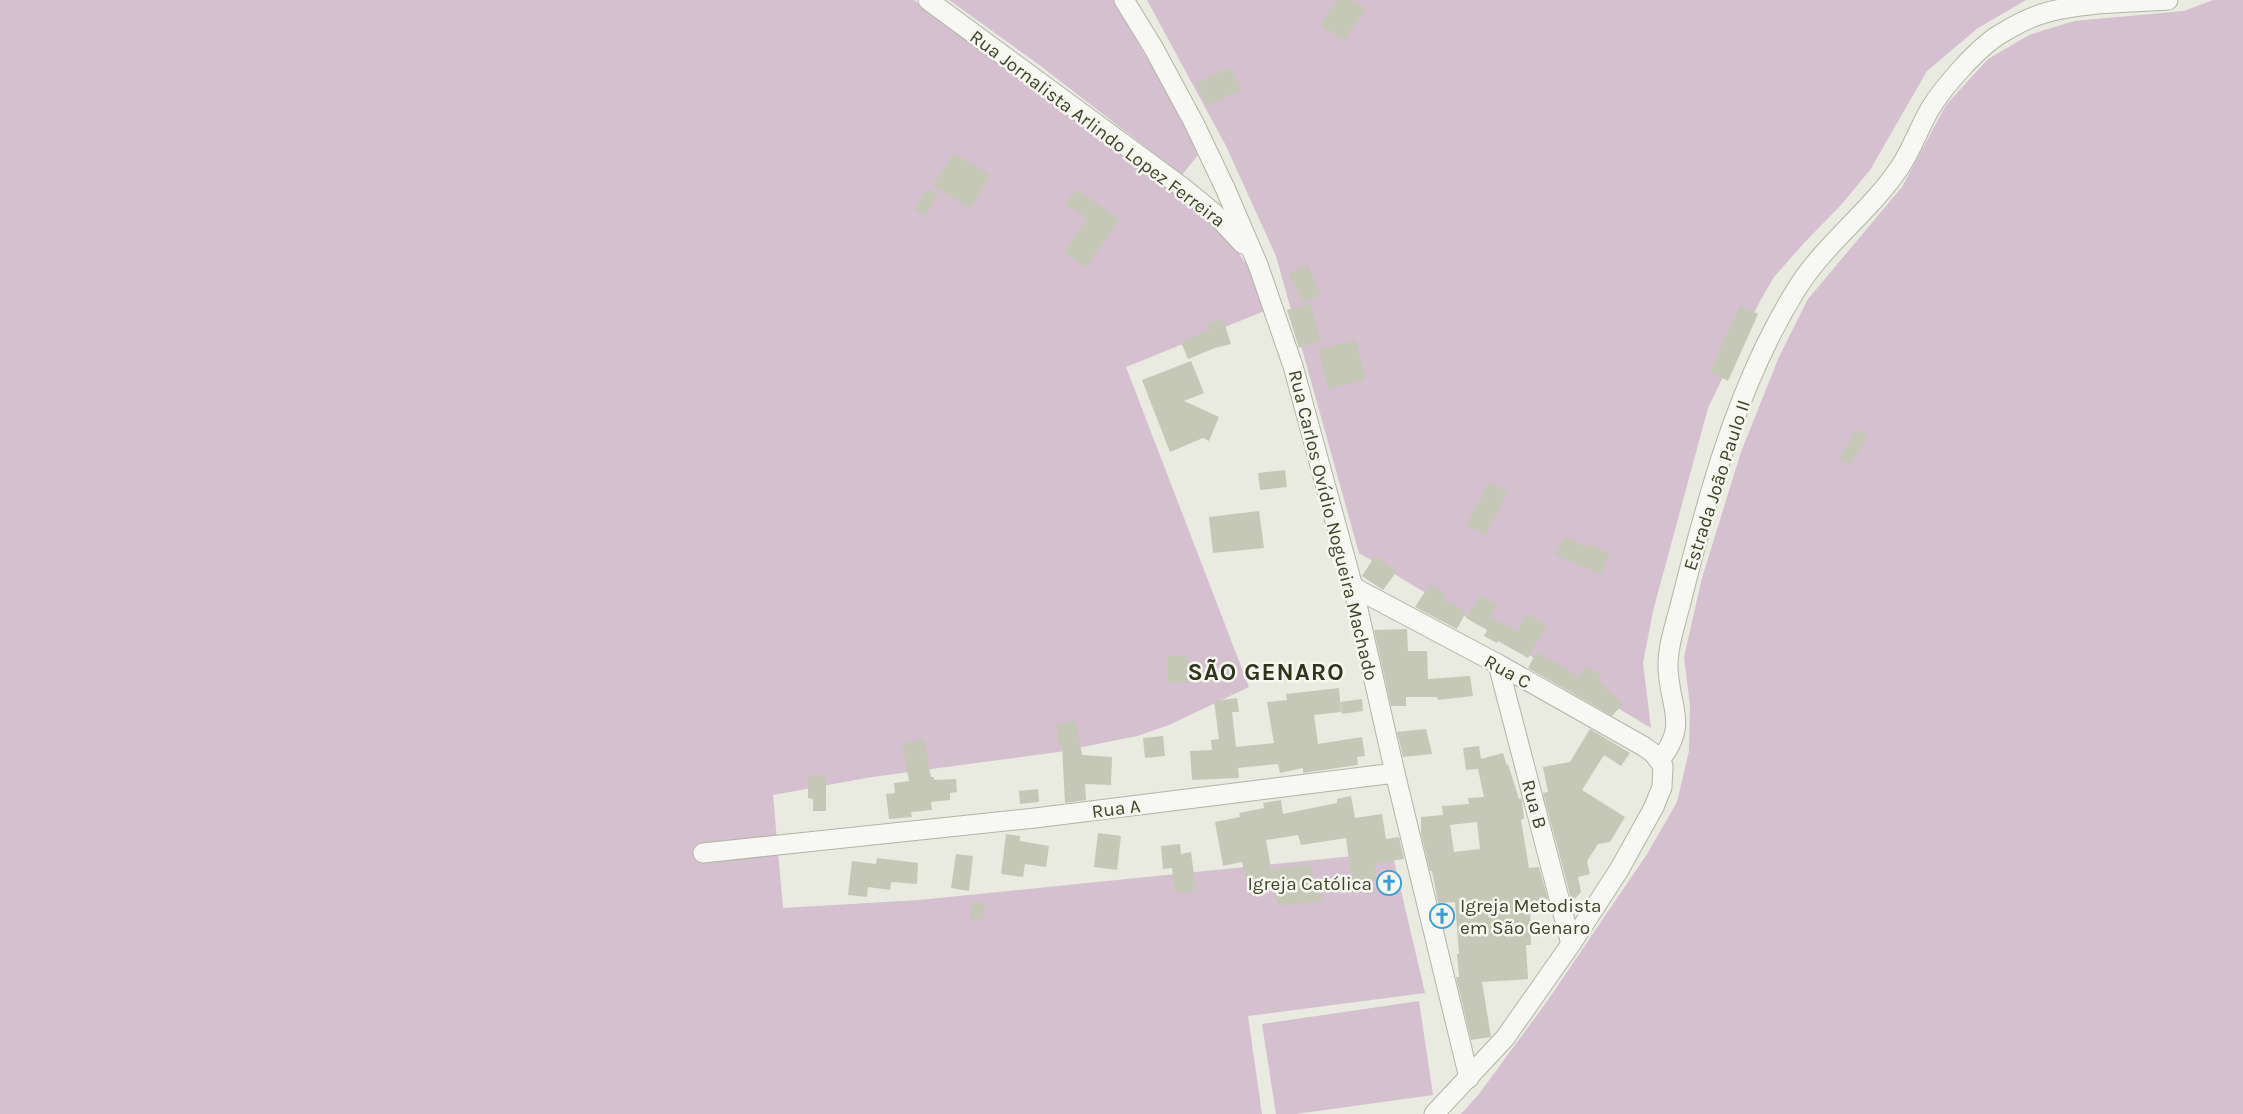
<svg xmlns="http://www.w3.org/2000/svg" width="2243" height="1114" viewBox="0 0 2243 1114" font-family="Karla,sans-serif">
<style>
.green{fill:#d5c0cf}
.building{fill:#c5c8b7;fill-rule:evenodd}
.lines{fill:none;stroke-linecap:round;stroke-linejoin:round}
.minor-casing{stroke:#b2b5a5;stroke-width:21}
.minor{stroke:#f7f8f3;stroke-width:19}
.labels{text-anchor:middle;stroke-width:5;stroke-linejoin:round;paint-order:stroke}
.street-label{font-size:19px;fill:#3e4327;stroke:#f6f7f0}
.poi-label{font-size:19px;fill:#3e4327;stroke:#f6f7f0;text-anchor:end}
.district-label{font-size:24px;font-weight:bold;letter-spacing:1px;fill:#2f341a;stroke:#f6f7f0}
</style>
<rect width="100%" height="100%" fill="#e9eae0"/>
<g class="green">
<path d="M0,0h914l289,213 21,20 28,39 15,38 -141,57 123,320 -80,38 -32,11 -79,16 -186,25 -99,18 10,113 136,-8 473,-48 33,141 -177,23 14,98h-1262z"/>
<path d="M949,0h164l66,113 19,42 -16,20 -144,-111z"/>
<path d="M1147,0h879l-48,28 -51,43 -57,99 -29,35 -37,38 -30,34 -15,26 -51,105 -55,203 -10,52 8,65 -292,-175 -83,-297 -50,-110z"/>
<path d="M2213,0h30v1114h-782l18,-20 69,-94 99,-146 30,-52 12,-51 1,-45 -6,-49 18,-79 39,-126 38,-95 29,-58 94,-112 44,-82 42,-46 41,-24 45,-14 110,-10z"/>
<path d="M1419,1001l14,94 -137,19h-20l-14,-90z"/>
</g>
<g class="building">
<path d="M1337,0h15l14,9 -22,32 -24,-16z"/>
<path d="M1231,67l11,23 -35,16 -11,-23z"/>
<path d="M953,153l37,22 -19,33 -38,-22z"/>
<path d="M927,188l11,6 -12,22 -12,-6z"/>
<path d="M1076,189l44,30 -34,49 -22,-16 23,-33 -22,-15z"/>
<path d="M1308,265l13,30 -19,8 -13,-30z"/>
<path d="M1310,303l11,38 -22,7 -12,-38z"/>
<path d="M1740,305l18,9 -30,67 -18,-9z"/>
<path d="M1223,319l8,25 -16,4 -27,11 -7,-17 28,-12 -2,-6z"/>
<path d="M1356,340l10,40 -38,9 -10,-40z"/>
<path d="M1191,361l13,32 -20,8 35,16 -10,24 -6,-3 -33,14 -28,-72z"/>
<path d="M1856,429l12,7 -18,29 -11,-7z"/>
<path d="M1285,470l2,17 -27,3 -2,-17z"/>
<path d="M1489,482l19,10 -23,43 -19,-10z"/>
<path d="M1259,511l5,37 -51,5 -4,-36z"/>
<path d="M1564,537l23,10 2,-3 21,10 -9,20 -46,-19z"/>
<path d="M1375,556l22,15 -14,19 -21,-14z"/>
<path d="M1430,584l15,9 -3,6 24,13 -9,17 -42,-22z"/>
<path d="M1480,595l17,10 -7,12 27,14 10,-18 20,12 -19,33 -30,-17 -1,2 -13,-7 3,-6 -21,-12z"/>
<path d="M1407,629l1,22h19l1,28 42,-3 3,20 -35,4 -1,-3h-31v9h-15l-17,-76z"/>
<path d="M1537,651l42,26 6,-11 17,10 -3,6 24,22 -11,12 -84,-48z"/>
<path d="M1168,656h20l-1,27h-20z"/>
<path d="M1339,688l2,24 -27,3 4,29 44,-7 3,19 -8,1 1,8 -55,8v-5l-23,5 -2,-9 -40,4 1,10 -47,2 -2,-29 22,-1 -1,-10 8,-1 -5,-38 23,-3 2,14h-7l4,35 38,-4 -7,-41 20,-2 -1,-6z"/>
<path d="M1362,699l1,12 -21,3 -2,-12z"/>
<path d="M1076,721l6,34 30,2 -1,28 -26,-1 1,16 -21,3 -3,-58 -3,1 -3,-22z"/>
<path d="M1426,729l6,25 -29,3 -6,-25z"/>
<path d="M1590,729l40,24 -9,13 -17,-11 -22,35 43,27 -15,25 -12,2 -11,17 3,13 -12,3 3,15 -9,10 -29,-109 5,-1 -5,-25 27,-5z"/>
<path d="M1163,736l2,20 -20,2 -2,-20z"/>
<path d="M924,739l7,38h3v3l22,-1 1,13 -7,1v7l-19,2 1,8 -21,2 1,5 -23,2 -3,-25 9,-1 -1,-10 15,-2 -7,-38z"/>
<path d="M1479,746l2,13 22,-6 4,13 1,-2 11,35 2,-1 1,3 2,18 -3,1 8,48 10,-1 9,32 -8,1 1,5 -8,2 1,3h-4l1,35h-5l2,34 -46,3 9,55 -20,3 -15,-63h3l-2,-23h2l-4,-52 -17,1 -6,-32h-2l-9,-37v-17l22,-2 -1,-9 27,-2 -1,-6 16,-1 -6,-28 -12,1 -3,-22zM1477,822l3,27 -26,3 -4,-27z"/>
<path d="M826,775v36h-13v-12l-5,-1v-22z"/>
<path d="M1038,789l1,13 -19,2 -1,-13z"/>
<path d="M1351,796l4,22 27,-4 4,25 13,-2 5,22 -29,4 2,17 -25,3 -6,-45 -45,7 -3,-10 -32,5 7,40 -25,6 -6,-24 -19,4 -8,-44 25,-5 -1,-4 25,-5 -1,-5 18,-3 2,14 54,-11v-4z"/>
<path d="M1098,833l23,3 -4,34 -23,-3z"/>
<path d="M1006,834l14,2v5l29,5 -3,21 -21,-3 -2,13 -22,-3z"/>
<path d="M1180,844l1,10 10,-2 5,39 -21,2 -3,-25 -9,1 -2,-23z"/>
<path d="M956,854l17,2 -4,35 -18,-3z"/>
<path d="M877,858l41,5 -1,21 -26,-2 -1,8 -22,-3 -1,10 -19,-2 4,-34 24,3z"/>
<path d="M1311,865l3,17 6,-1 3,20 -46,5 -5,-37z"/>
<path d="M972,902l13,1 -2,17 -13,-1z"/>
</g>
<g class="lines">
<defs>
<g id="minor">
<path d="M928,0l258,190 28,23 29,31"/>
<path d="M1124,0l29,47 41,76 31,65 33,77 35,101 60,221 42,186 74,305"/>
<path d="M1353,587l145,77 145,82 10,7 10,13 -1,21 -8,20 -35,63 -48,74 -66,94 -71,76"/>
<path d="M1498,664l73,280"/>
<path d="M1660,760c30,-37 8,-54 8,-95 0,-20 7,-40 12,-59 27,-108 57,-221 116,-316 28,-46 74,-78 104,-123 12,-18 19,-39 30,-58 14,-23 49,-63 72,-76 13,-8 31,-17 46,-21 39,-10 80,-9 120,-12"/>
<path d="M703,853l332,-35 360,-45"/>
</g>
</defs>
<use href="#minor" class="minor-casing"/>
<use href="#minor" class="minor"/>
</g>
<defs>
<symbol id="church-ring" viewBox="-11 -11 22 22"><circle r="9.5" fill="#f6f7f0" stroke="#3c9cd8" stroke-width="1.5"/><path d="M-1.2-6h2.4v3.5h3.3v2.4h-3.3V6h-2.4V-.1h-3.3v-2.4h3.3Z" fill="#3c9cd8"/></symbol>
</defs>
<g fill-rule="evenodd">
<use href="#church-ring" x="1375" y="869" width="28" height="28"/>
<use href="#church-ring" x="1428" y="902" width="28" height="28"/>
</g>
<g class="labels">
<g class="street-label">
<text transform="translate(1098 128) rotate(37)" y="7">Rua Jornalista Arlindo Lopez Ferreira</text>
<text transform="translate(1716 485) rotate(-72)" y="7">Estrada João Paulo II</text>
<text transform="translate(1334 525) rotate(76)" y="7">Rua Carlos Ovídio Nogueira Machado</text>
<text transform="translate(1508 671) rotate(29)" y="7">Rua C</text>
<text transform="translate(1535 804) rotate(75)" y="7">Rua B</text>
<text transform="translate(1116 808) rotate(-7)" y="7">Rua A</text>
</g>
<g class="poi-label">
<text x="1372" y="890">Igreja Católica</text>
<text x="1460" y="912" text-anchor="start">Igreja Metodista<tspan x="1460" dy="22">em São Genaro</tspan></text>
</g>
<g class="district-label">
<text x="1266" y="680">SÃO GENARO</text>
</g>
</g>
</svg>
